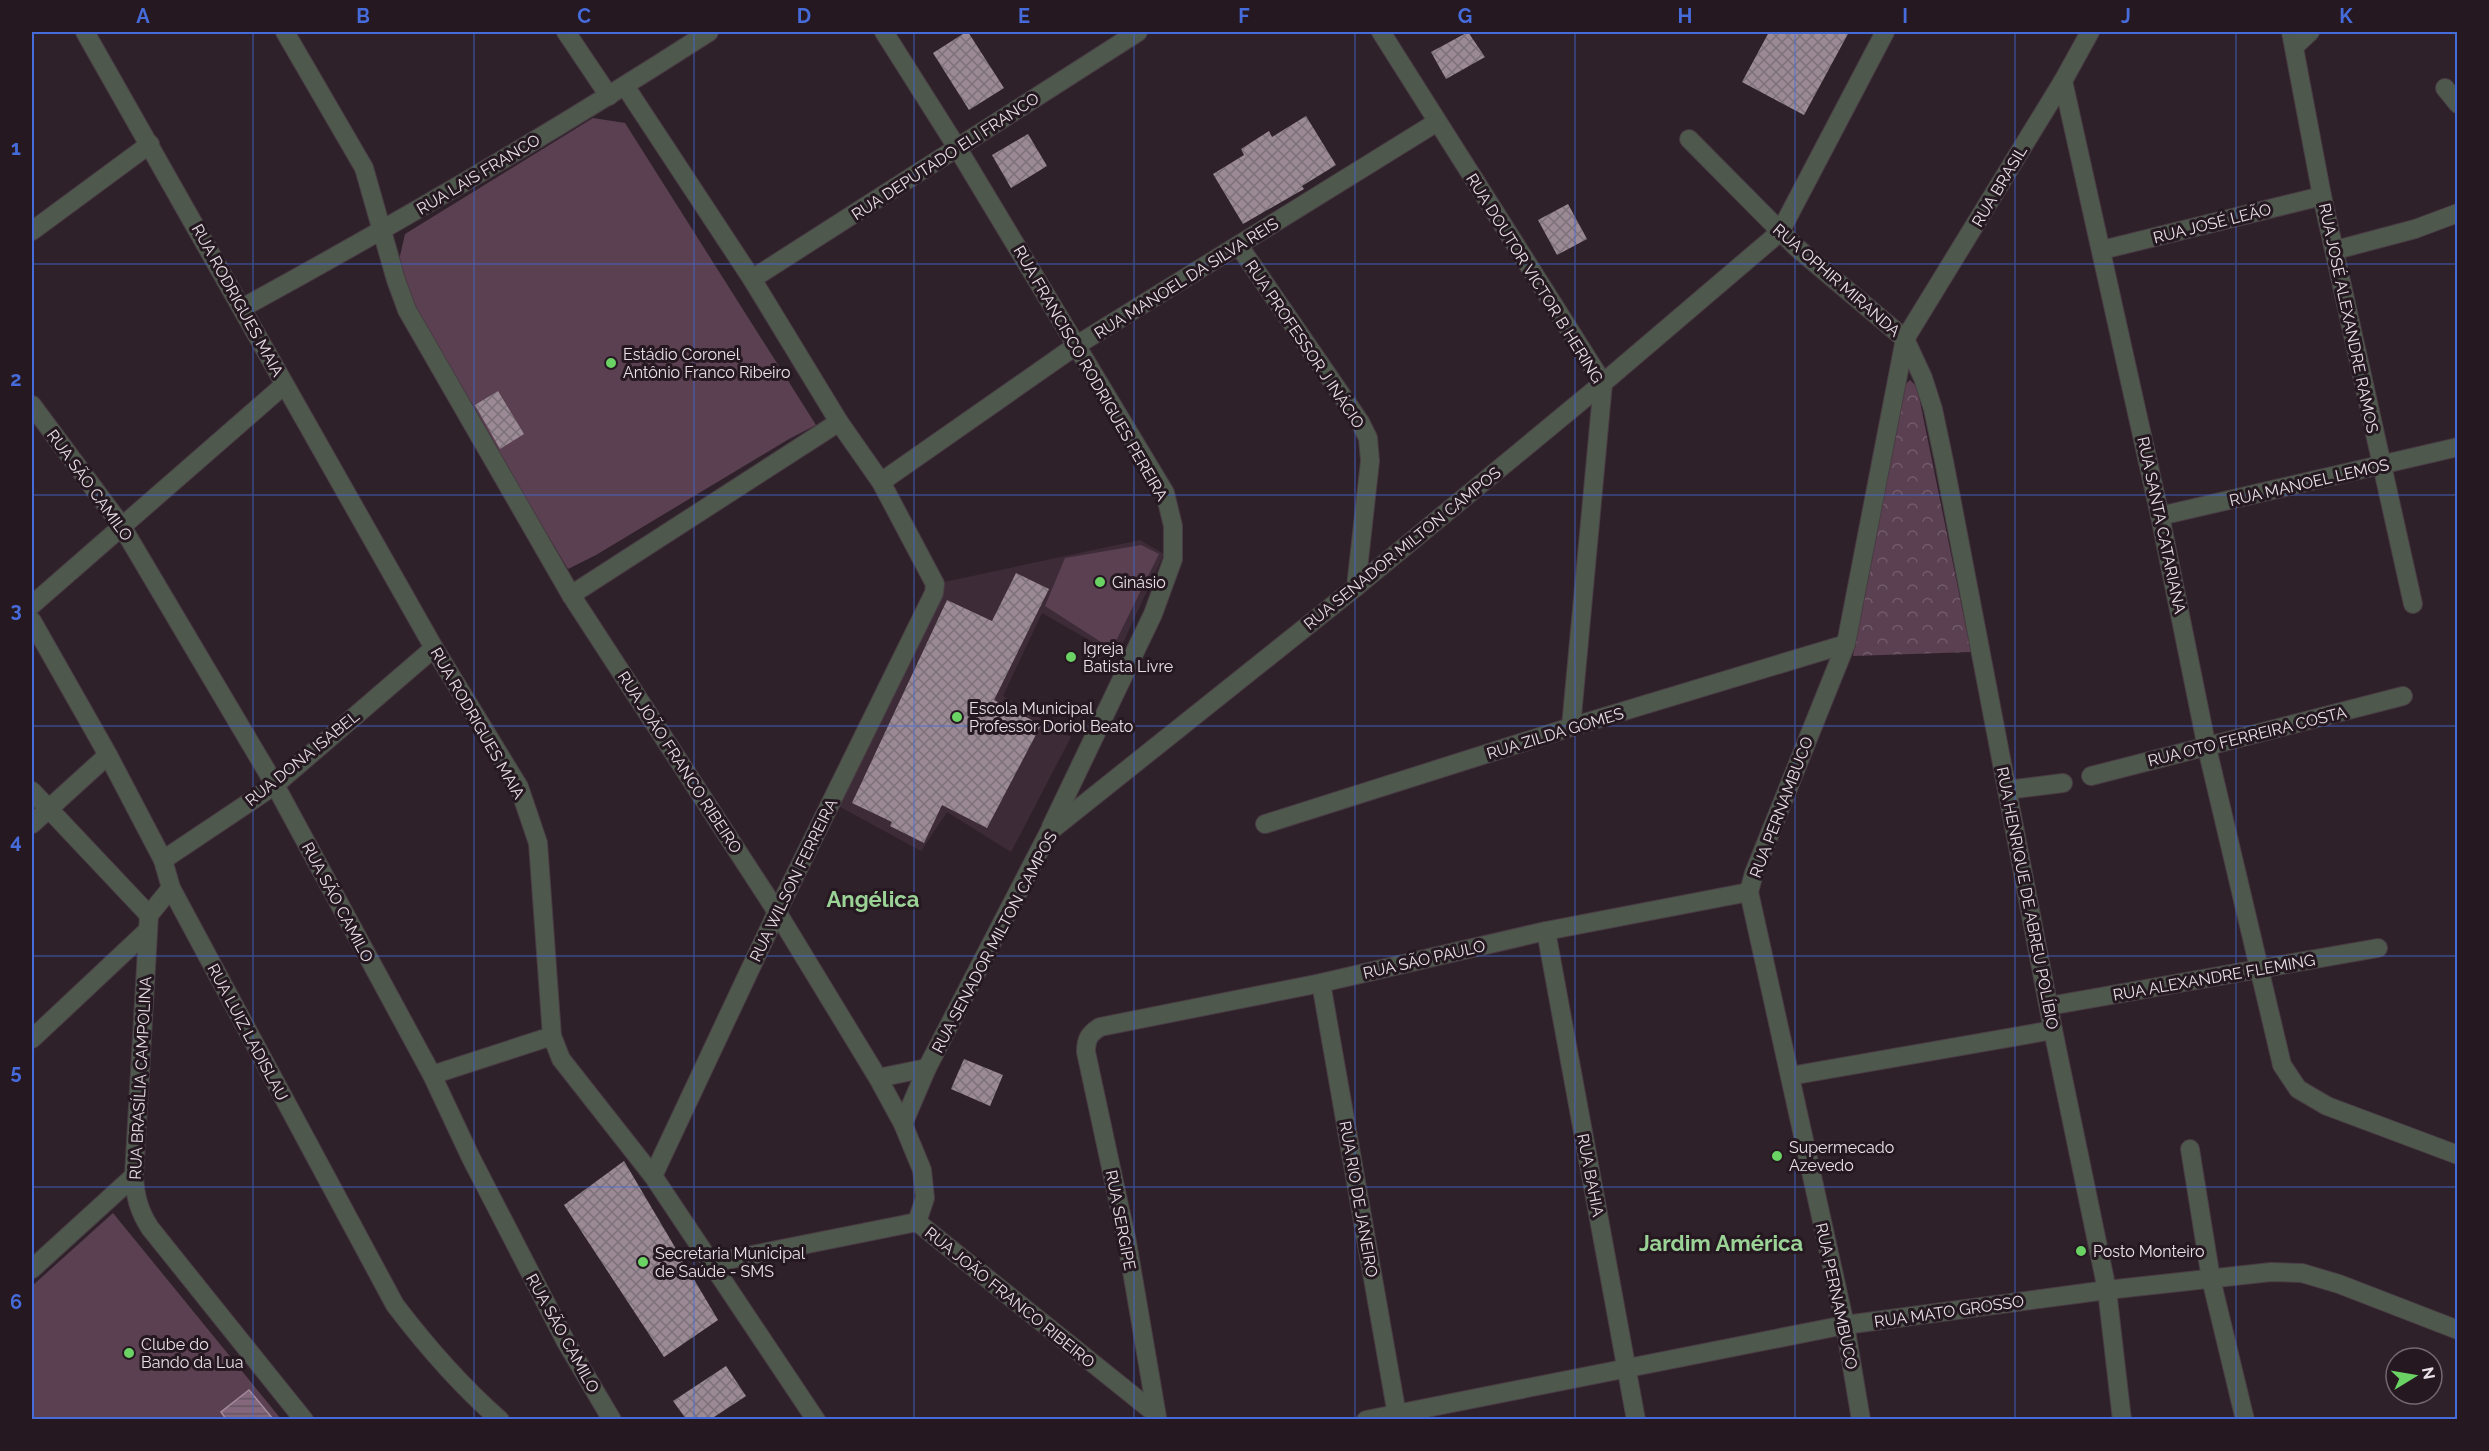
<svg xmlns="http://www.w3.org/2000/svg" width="2489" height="1451" viewBox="0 0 2489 1451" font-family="Raleway,sans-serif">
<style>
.built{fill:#3e2b38}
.park{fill:url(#park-crowns)}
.pitch{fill:#5a4051}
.water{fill:url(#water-rules);stroke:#a38b9b;stroke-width:1.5}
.building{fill:url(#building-cross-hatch)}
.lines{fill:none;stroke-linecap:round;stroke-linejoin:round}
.minor-casing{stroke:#493c44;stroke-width:20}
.minor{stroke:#4e584d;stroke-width:18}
.grid{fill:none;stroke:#466bdb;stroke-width:1.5;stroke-opacity:0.55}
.poi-dot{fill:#6ad364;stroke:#251821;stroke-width:2}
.labels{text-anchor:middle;stroke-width:6;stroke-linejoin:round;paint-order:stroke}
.street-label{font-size:16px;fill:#e9e0e6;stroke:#251821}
.poi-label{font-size:16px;fill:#e9e0e6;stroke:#251821;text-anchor:start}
.district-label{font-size:22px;font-weight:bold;fill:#9bd296;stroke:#251821}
.neatline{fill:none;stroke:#466bdb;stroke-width:2}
.grid-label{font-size:20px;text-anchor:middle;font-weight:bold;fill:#466bdb}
</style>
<defs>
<pattern id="park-crowns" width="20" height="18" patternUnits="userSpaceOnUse" patternTransform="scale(1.5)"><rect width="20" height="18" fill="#5a4051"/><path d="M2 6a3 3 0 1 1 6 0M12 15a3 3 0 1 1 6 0" fill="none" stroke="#725b6a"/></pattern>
<pattern id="water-rules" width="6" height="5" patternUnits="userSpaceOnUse" patternTransform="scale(1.5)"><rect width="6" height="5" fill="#85677b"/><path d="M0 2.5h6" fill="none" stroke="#665560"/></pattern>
<pattern id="building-cross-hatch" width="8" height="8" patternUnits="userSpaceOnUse" patternTransform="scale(1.5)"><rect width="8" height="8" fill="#9b8a95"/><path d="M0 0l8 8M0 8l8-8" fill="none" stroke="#7d7179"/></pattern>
</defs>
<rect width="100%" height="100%" fill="#2f212a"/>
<path class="built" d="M1140,540l24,14 -47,102 -75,-43 -39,83 68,41 -60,115 -64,-40 -26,39 -86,-47 109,-222z"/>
<path class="park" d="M1910,380l7,7 54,265 -118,4 51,-270z"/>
<g class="pitch">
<path d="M593,118l32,5 191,302 -27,14 -193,116 -28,14 -150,-251 -21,-49 8,-35z"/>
<path d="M1141,545l18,9 -47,95 -67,-43 20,-48z"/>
<path d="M113,1213l168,206h-249v-133z"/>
</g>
<path class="water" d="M249,1390l24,29h-47l-5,-7z"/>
<g class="building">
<path d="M966,32h2l36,56 -35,22 -36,-57z"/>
<path d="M1468,32l17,25 -39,22 -15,-27z"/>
<path d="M1769,32h80l-45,83 -62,-33z"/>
<path d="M1306,116l30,49 -34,21 2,3 -61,35 -30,-50 31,-19 -3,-6 28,-18 3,6z"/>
<path d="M1028,134l19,32 -36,22 -19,-33z"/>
<path d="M1568,204l19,35 -30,16 -19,-35z"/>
<path d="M498,391l26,43 -24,15 -25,-44z"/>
<path d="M1016,573l33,16 -55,111 47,25 -54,103 -45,-23 -18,38 -34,-17 2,-4 -40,-19 95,-203 45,21z"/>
<path d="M964,1059l39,16 -13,31 -39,-17z"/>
<path d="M624,1161l94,159 -54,37 -100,-152z"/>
<path d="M726,1366l20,30 -35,23h-25l-13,-18z"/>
</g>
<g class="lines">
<defs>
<g id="minor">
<path d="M85,32l349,616 85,139 19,56 14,193 9,23 92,117 163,244"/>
<path d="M285,32l79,136 32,112 11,30 164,285 206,317 101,166 25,46 19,46 3,28 -8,24 239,192"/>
<path d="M566,32l43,64"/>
<path d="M884,32l74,117 207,344 8,33v33l-20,55 -102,213"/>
<path d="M1381,32l222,351 -32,344"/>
<path d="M2291,32l31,164 91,408"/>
<path d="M2295,46l15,-14"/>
<path d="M2063,81l97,435 47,232 75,317 16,24 29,17 131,49"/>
<path d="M625,86l127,193 87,143 42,60 54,102 -1,9 -157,319 -124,264"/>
<path d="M2445,88l13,16"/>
<path d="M1689,139l107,108 109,92 18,39 10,31 11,52 109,569 54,260 15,130"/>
<path d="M32,231l118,-87"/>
<path d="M1239,246l121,176 8,16 2,23 -14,126"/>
<path d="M2102,250l220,-54"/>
<path d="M2336,250l79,-21 43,-16"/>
<path d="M752,279l386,-247"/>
<path d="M242,308c159,-87 315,-178 467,-276"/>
<path d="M32,405l89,120 154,260 157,290 39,83 95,184 46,78"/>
<path d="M881,482l196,-137 360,-223"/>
<path d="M2160,516l298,-69"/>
<path d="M571,595l268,-173"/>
<path d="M32,605l252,-220"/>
<path d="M32,621l76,134 55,105 8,28 224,417c32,42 65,80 105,115"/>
<path d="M2091,776l312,-80"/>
<path d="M2007,790l56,-7"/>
<path d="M32,791l117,124"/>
<path d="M32,824l76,-69"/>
<path d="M1265,824l306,-97 275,-83"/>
<path d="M163,860l112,-75 159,-137"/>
<path d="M171,888l-22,27 -15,261c1,20 5,35 16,52l154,192"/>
<path d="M1546,931l90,489"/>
<path d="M1321,983l76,432"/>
<path d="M2049,1006l329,-58"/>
<path d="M32,1039l115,-108"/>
<path d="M432,1075l120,-39"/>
<path d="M1790,1076l263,-46"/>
<path d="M878,1078l49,-10"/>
<path d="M903,1124l24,-56 122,-236 307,-245 247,-204 177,-151 105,-200"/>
<path d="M2190,1149l21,130 34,141"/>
<path d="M712,1263l205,-41"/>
<path d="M32,1269l102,-93"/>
<path d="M1157,1417l-30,-175 -41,-190c0,-13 3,-18 14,-25l221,-44 225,-52 203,-39"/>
<path d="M1366,1420l479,-95 262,-35 164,-18 31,1 37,11 119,46"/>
<path d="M1861,1420l-16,-95 -96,-433 5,-19 92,-229 59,-305 158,-258 27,-49"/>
</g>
</defs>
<use href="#minor" class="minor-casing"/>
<use href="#minor" class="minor"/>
</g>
<path class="grid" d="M253,32v1388M474,32v1388M694,32v1388M914,32v1388M1134,32v1388M1355,32v1388M1575,32v1388M1795,32v1388M2015,32v1388M2236,32v1388M32,264h2426M32,495h2426M32,726h2426M32,956h2426M32,1187h2426"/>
<g class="poi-dot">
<circle cx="611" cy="363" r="6"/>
<circle cx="1100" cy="582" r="6"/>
<circle cx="1071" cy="657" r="6"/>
<circle cx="957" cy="717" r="6"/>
<circle cx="1777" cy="1156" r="6"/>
<circle cx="2081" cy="1251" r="6"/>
<circle cx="643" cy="1262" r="6"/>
<circle cx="129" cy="1353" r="6"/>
</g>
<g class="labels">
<g class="street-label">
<text transform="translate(945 156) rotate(-33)" y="6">RUA DEPUTADO ELI FRANCO</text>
<text transform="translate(478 174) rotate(-31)" y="6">RUA LAIS FRANCO</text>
<text transform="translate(1999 186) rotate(-59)" y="6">RUA BRASIL</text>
<text transform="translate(2212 223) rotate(-14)" y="6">RUA JOSÉ LEÃO</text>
<text transform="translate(1186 278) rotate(-32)" y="6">RUA MANOEL DA SILVA REIS</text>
<text transform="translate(1535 278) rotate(58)" y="6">RUA DOUTOR VICTOR B HERING</text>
<text transform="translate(1837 280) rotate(41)" y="6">RUA OPHIR MIRANDA</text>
<text transform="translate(238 300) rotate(61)" y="6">RUA RODRIGUES MAIA</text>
<text transform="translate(2349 318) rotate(78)" y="6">RUA JOSÉ ALEXANDRE RAMOS</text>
<text transform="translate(1305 344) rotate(56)" y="6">RUA PROFESSOR J INÁCIO</text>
<text transform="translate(1091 373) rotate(60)" y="6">RUA FRANCISCO RODRIGUES PEREIRA</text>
<text transform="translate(2309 482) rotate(-13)" y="6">RUA MANOEL LEMOS</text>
<text transform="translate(90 485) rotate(54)" y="6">RUA SÃO CAMILO</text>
<text transform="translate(2162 525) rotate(78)" y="6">RUA SANTA CATARIANA</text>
<text transform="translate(1402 548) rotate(-39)" y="6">RUA SENADOR MILTON CAMPOS</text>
<text transform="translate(478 723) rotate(60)" y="6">RUA RODRIGUES MAIA</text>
<text transform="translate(1555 733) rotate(-17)" y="6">RUA ZILDA GOMES</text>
<text transform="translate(2247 736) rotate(-14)" y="6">RUA OTO FERREIRA COSTA</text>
<text transform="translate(302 758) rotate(-39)" y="6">RUA DONA ISABEL</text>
<text transform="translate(680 762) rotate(57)" y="6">RUA JOÃO FRANCO RIBEIRO</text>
<text transform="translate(1781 807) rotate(-69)" y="6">RUA PERNAMBUCO</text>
<text transform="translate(793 880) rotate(-64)" y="6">RUA WILSON FERREIRA</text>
<text transform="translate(2028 898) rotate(79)" y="6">RUA HENRIQUE DE ABREU POLÍBIO</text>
<text transform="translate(338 902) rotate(62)" y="6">RUA SÃO CAMILO</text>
<text transform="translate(994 942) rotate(-62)" y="6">RUA SENADOR MILTON CAMPOS</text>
<text transform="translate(1424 959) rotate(-13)" y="6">RUA SÃO PAULO</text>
<text transform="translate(2214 977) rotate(-10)" y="6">RUA ALEXANDRE FLEMING</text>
<text transform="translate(248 1032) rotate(62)" y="6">RUA LUIZ LADISLAU</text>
<text transform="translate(140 1078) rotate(-87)" y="6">RUA BRASÍLIA CAMPOLINA</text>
<text transform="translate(1591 1175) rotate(79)" y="6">RUA BAHIA</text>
<text transform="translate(1359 1199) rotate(80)" y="6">RUA RIO DE JANEIRO</text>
<text transform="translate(1121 1220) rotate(79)" y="6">RUA SERGIPE</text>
<text transform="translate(1837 1296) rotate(78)" y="6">RUA PERNAMBUCO</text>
<text transform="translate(1010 1297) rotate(39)" y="6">RUA JOÃO FRANCO RIBEIRO</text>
<text transform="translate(1949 1311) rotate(-8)" y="6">RUA MATO GROSSO</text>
<text transform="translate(563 1333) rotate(61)" y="6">RUA SÃO CAMILO</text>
</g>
<g class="poi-label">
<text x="623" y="360">Estádio Coronel<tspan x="623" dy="18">Antônio Franco Ribeiro</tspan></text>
<text x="1112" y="588">Ginásio</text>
<text x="1083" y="654">Igreja<tspan x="1083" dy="18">Batista Livre</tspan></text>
<text x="969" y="714">Escola Municipal<tspan x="969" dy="18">Professor Doriol Beato</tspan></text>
<text x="1789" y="1153">Supermecado<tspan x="1789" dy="18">Azevedo</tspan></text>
<text x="2093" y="1257">Posto Monteiro</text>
<text x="655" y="1259">Secretaria Municipal<tspan x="655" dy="18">de Saúde - SMS</tspan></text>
<text x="141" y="1350">Clube do<tspan x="141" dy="18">Bando da Lua</tspan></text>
</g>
<g class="district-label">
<text x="873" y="907">Angélica</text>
<text x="1721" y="1251">Jardim América</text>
</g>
</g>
<rect width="2489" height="1451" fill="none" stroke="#251821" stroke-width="66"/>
<g transform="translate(2414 1376) rotate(79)"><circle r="28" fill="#251821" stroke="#736870" stroke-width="1.5"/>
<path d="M0-4.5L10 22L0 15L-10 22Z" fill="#6ad364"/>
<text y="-9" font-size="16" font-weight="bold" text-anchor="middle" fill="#e9e0e6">N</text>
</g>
<rect x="33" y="33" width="2423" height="1385" class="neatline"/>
<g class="grid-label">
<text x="143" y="23">A</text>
<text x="363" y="23">B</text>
<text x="584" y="23">C</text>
<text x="804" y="23">D</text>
<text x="1024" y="23">E</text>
<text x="1244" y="23">F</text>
<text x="1465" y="23">G</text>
<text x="1685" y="23">H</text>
<text x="1905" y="23">I</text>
<text x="2126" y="23">J</text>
<text x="2346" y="23">K</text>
<text x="16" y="155">1</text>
<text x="16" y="386">2</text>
<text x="16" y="617">3</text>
<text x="16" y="848">4</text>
<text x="16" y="1079">5</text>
<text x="16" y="1309">6</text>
</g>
</svg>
